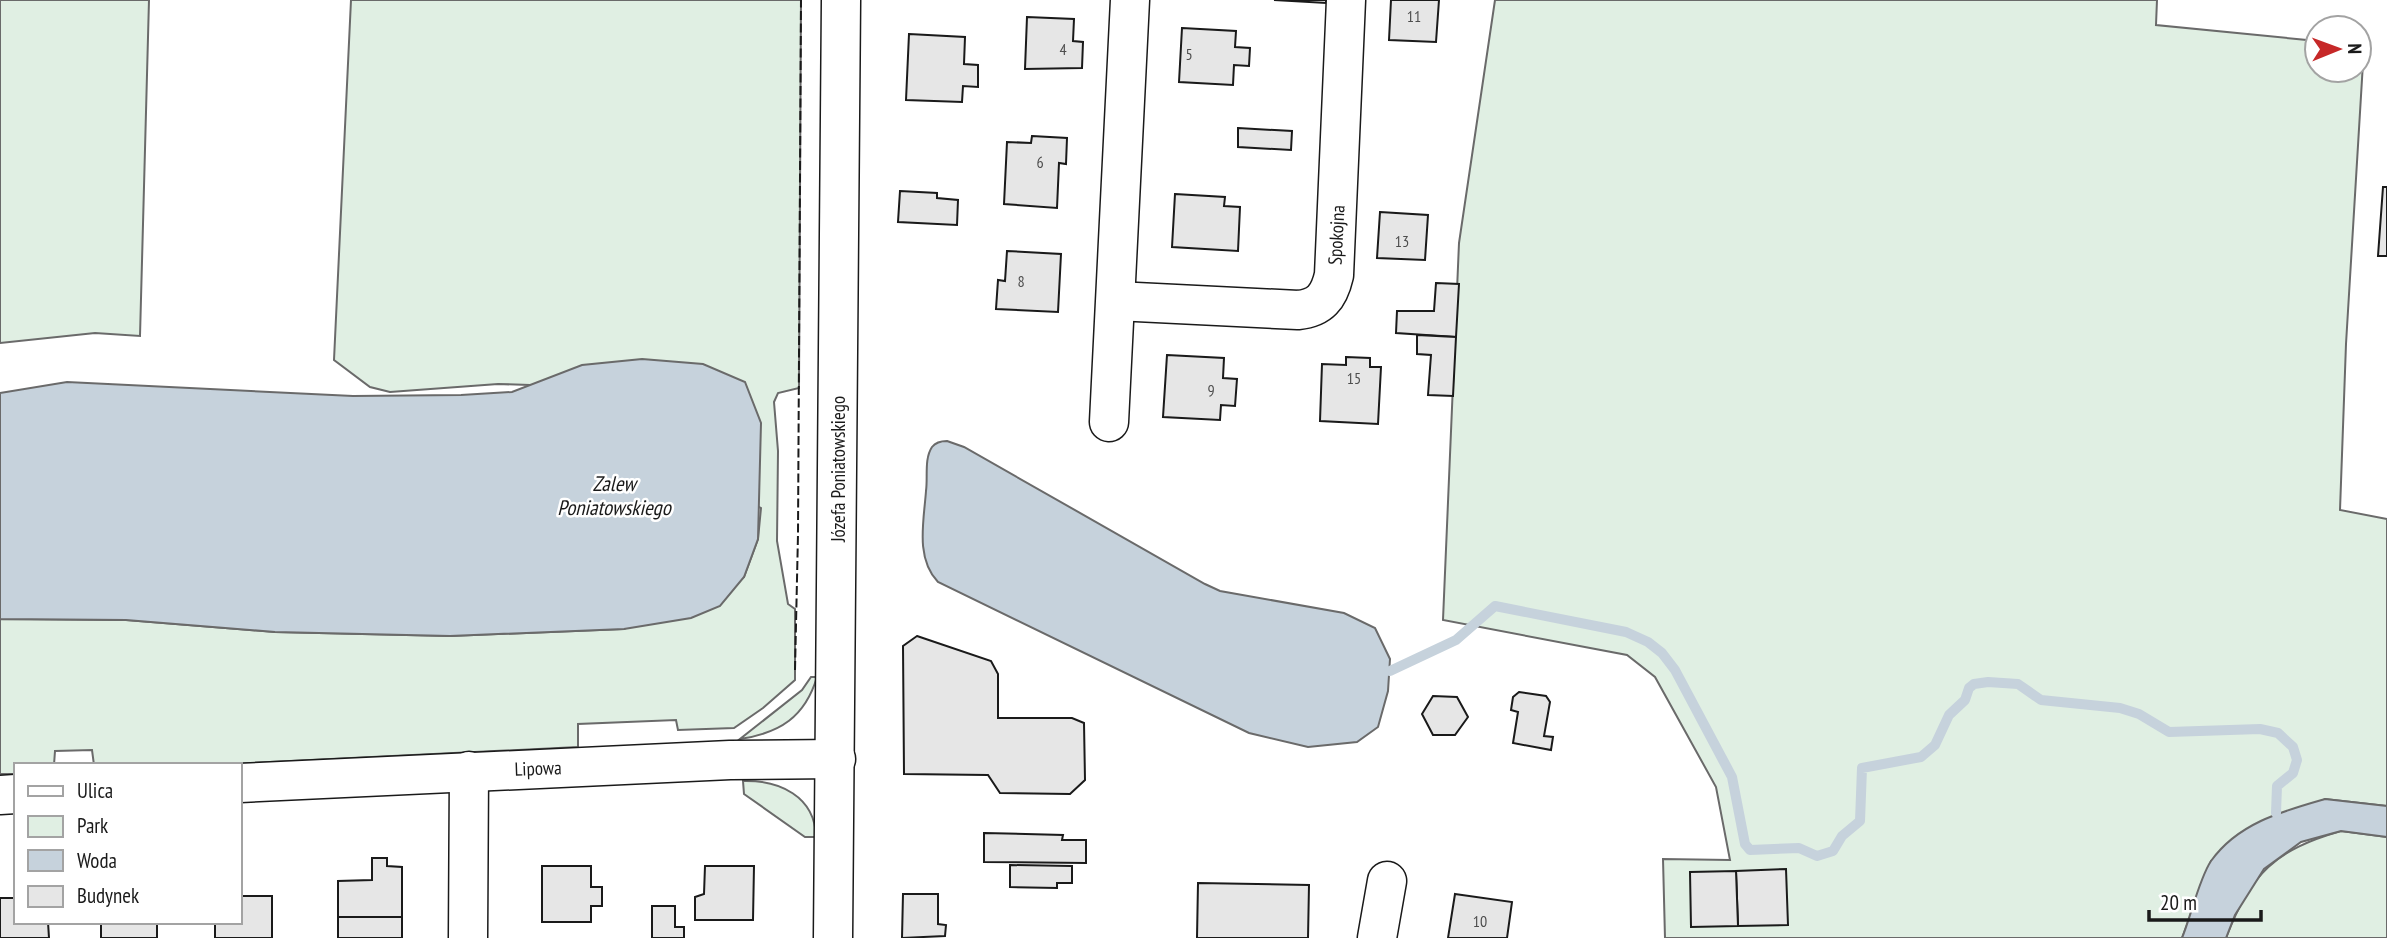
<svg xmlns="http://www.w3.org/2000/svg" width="2387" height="938" viewBox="0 0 2387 938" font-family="'PT Sans Narrow',sans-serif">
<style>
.green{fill:#e0efe3;stroke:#6a6a6a;stroke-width:2}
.water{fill:#c6d2dc;stroke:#6a6a6a;stroke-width:2}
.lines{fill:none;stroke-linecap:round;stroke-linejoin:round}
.stream{stroke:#c6d2dc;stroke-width:10}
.building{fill:#e6e6e6;stroke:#1a1a1a;stroke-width:2}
.minor-casing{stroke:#1a1a1a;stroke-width:41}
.minor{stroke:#fff;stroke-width:38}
.fence{stroke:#1a1a1a;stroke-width:2;stroke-dasharray:9 3.5;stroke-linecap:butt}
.labels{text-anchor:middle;stroke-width:5;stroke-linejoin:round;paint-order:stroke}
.number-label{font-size:16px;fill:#4d4d4d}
.street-label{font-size:19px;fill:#1a1a1a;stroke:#fff}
.water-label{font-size:21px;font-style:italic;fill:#1a1a1a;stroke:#fff}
</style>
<rect width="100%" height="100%" fill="#fff"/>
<g class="green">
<path d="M0,0h149l-9,336 -45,-3 -95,10z"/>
<path d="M351,0h450l-2,388 -21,5 -4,9 4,49 -1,90 11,63 7,5v71l-32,28 -29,20 -56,2 -2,-10 -98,4v23l-369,18h-115l-2,-15 -37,1 -1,14h-38v9h-16v-155l126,1 149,12 175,4 174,-7 120,-52 14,-38 3,-31 -231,-123 -32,-1 -108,8 -20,-5 -36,-27z"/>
<path d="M1495,0h662l-1,25 161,16v29h42v-25l5,1 -18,298 -6,166 47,9v287l-62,-7 -114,62 -29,77h-517l-2,-79 67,1 -14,-73 -61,-110 -28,-22 -184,-35 16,-377z"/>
<path d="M811,677h6c-12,40 -37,56 -77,62l62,-49z"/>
<path d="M743,781c36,-1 72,15 73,56h-11l-61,-43z"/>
<path d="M2341,831l46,6v101h-161c25,-65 49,-88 115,-107z"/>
</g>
<g class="water">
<path d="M642,359l61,5 42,18 16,41 -3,116 -14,38 -24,29 -29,12 -67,11 -174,7 -175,-4 -149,-12 -126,-1v-226l67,-11 286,14 108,-1 51,-3 70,-27z"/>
<path d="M947,441l17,6 241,137 15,7 124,22 31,15 15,31 -2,32 -10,36 -21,15 -49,5 -59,-14 -311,-151c-23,-24 -14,-62 -12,-91 2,-14 -2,-32 6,-44 4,-5 9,-6 15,-6z"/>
<path d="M2325,799l62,7v31l-46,-6 -40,11 -37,27 -29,46 -9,23h-44c9,-22 17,-59 29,-77 27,-38 72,-50 114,-62z"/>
</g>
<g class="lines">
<path class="stream" d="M1390,671l66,-31 39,-34 131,26 22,10 14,11 13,17 57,107 13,67 5,6 49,-2 18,8 16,-5 9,-15 18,-15 2,-53 59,-11 14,-12 14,-30 16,-15 4,-12 5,-4 14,-2 30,2 23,16 79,8 19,6 30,18 91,-3 18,4 15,14 4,13 -4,13 -16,13 -1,27"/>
</g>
<g class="building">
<path d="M1274,0h52v3z"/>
<path d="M1391,0h48l-3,42 -47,-2z"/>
<path d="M1027,17l47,2 -1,22 10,1 -1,26 -57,1z"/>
<path d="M1182,28l54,3 -1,16 15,1 -1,18 -15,-1 -1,20 -54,-3z"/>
<path d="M909,34l56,3 -1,27 14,1v22l-15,-1 -1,16 -56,-2z"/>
<path d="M1238,128l54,3 -1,19 -53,-3z"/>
<path d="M1032,136l35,2 -1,26 -7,-1 -2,45 -53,-4 3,-62 24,1z"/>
<path d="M2383,187h4v69h-9z"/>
<path d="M900,191l37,2v5l21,2 -1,25 -59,-3z"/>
<path d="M1175,194l50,3 -1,9 16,1 -2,44 -66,-4z"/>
<path d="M1380,212l48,3 -3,45 -48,-2z"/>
<path d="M1007,251l54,3 -3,58 -62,-3 2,-29 7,1z"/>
<path d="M1436,283l23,1 -3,53 -60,-4 1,-22h37z"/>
<path d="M1417,335l39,2 -3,59 -25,-1 3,-40 -14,-1z"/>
<path d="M1167,355l57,3 -1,20 14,1 -2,27 -14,-1 -1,15 -57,-3z"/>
<path d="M1346,357l24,1v9h11l-3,57 -58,-3 2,-57 24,1z"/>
<path d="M917,636l74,25 7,13v44h74l12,5 1,57 -15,14 -70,-1 -12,-18 -84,-1 -1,-128z"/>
<path d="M1519,692l27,4 4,6 -6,34 9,1 -2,13 -38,-7 5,-31 -7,-2 2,-13z"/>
<path d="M1433,696l24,1 11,20 -13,18h-22l-11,-21z"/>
<path d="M984,833l79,2 -1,5h24v23l-102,-1z"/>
<path d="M372,858h15v8l15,1v50h-64v-36l34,-1z"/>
<path d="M1010,865l62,1v17h-15v5l-47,-1z"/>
<path d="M542,866h49v21h11v19h-11v16h-49z"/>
<path d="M705,866h49l-1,54h-58v-23l9,-3z"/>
<path d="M1786,869l2,56 -50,1 -2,-55z"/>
<path d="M1736,871l2,55 -47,1 -1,-55z"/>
<path d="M1198,883l111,2 -1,53h-111z"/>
<path d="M903,894h35v30l8,1 -1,11 -43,2z"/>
<path d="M1455,894l57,8 -5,36h-59z"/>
<path d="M240,896h32v42h-57v-16h25z"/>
<path d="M0,898h16v24h32l1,16h-49z"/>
<path d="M652,906h23v21h9v11h-32z"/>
<rect x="338" y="917" width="64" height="21"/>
<rect x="101" y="922" width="56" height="16"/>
</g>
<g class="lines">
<defs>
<g id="minor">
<path d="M1116,301l182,9c22,-2 31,-13 36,-35l12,-275"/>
<path d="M1109,422l21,-422"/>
<path d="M240,783l490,-23 106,-1"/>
<path d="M0,795l16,-1"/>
<path d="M468,938l1,-167"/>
<path d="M833,938l8,-938"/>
<path d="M1377,938l10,-57"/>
</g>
</defs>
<use href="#minor" class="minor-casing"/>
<use href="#minor" class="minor"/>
<path class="fence" d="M795,670l3,-136 3,-534"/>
</g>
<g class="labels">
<g class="number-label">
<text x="1414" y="22">11</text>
<text x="1063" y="55">4</text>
<text x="1189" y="60">5</text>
<text x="1040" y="168">6</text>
<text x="1402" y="247">13</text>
<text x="1021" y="287">8</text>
<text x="1354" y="384">15</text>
<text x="1211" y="396">9</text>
<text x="1480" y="927">10</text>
</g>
<g class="street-label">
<text transform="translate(1336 235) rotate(-87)" y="7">Spokojna</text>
<text transform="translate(838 469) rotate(-90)" y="7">Józefa Poniatowskiego</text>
<text transform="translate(538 768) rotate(-2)" y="7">Lipowa</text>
</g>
<g class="water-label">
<text x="614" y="491">Zalew<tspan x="614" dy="24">Poniatowskiego</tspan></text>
</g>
</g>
<rect x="14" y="763" width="228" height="161" fill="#ffffff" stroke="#a3a3a3" stroke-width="2"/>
<rect x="28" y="786" width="35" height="10" fill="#ffffff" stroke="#a3a3a3" stroke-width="2"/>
<text x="77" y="798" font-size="21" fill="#1a1a1a">Ulica</text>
<rect x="28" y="816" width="35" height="21" fill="#e0efe3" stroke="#a3a3a3" stroke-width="2"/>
<text x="77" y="833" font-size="21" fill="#1a1a1a">Park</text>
<rect x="28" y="850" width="35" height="21" fill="#c6d2dc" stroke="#a3a3a3" stroke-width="2"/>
<text x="77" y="868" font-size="21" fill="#1a1a1a">Woda</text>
<rect x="28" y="886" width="35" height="21" fill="#e6e6e6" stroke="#a3a3a3" stroke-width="2"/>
<text x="77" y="903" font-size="21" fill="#1a1a1a">Budynek</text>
<g transform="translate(2338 49) rotate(89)"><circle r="33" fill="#ffffff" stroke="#a3a3a3" stroke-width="2"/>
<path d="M0-5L12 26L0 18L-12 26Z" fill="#c62828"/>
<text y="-10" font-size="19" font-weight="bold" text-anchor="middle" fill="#1a1a1a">N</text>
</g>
<path d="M2149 910v10h112v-10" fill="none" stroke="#1a1a1a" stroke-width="3.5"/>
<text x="2160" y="910" font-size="21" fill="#1a1a1a" stroke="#ffffff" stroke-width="5" paint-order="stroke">20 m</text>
</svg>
